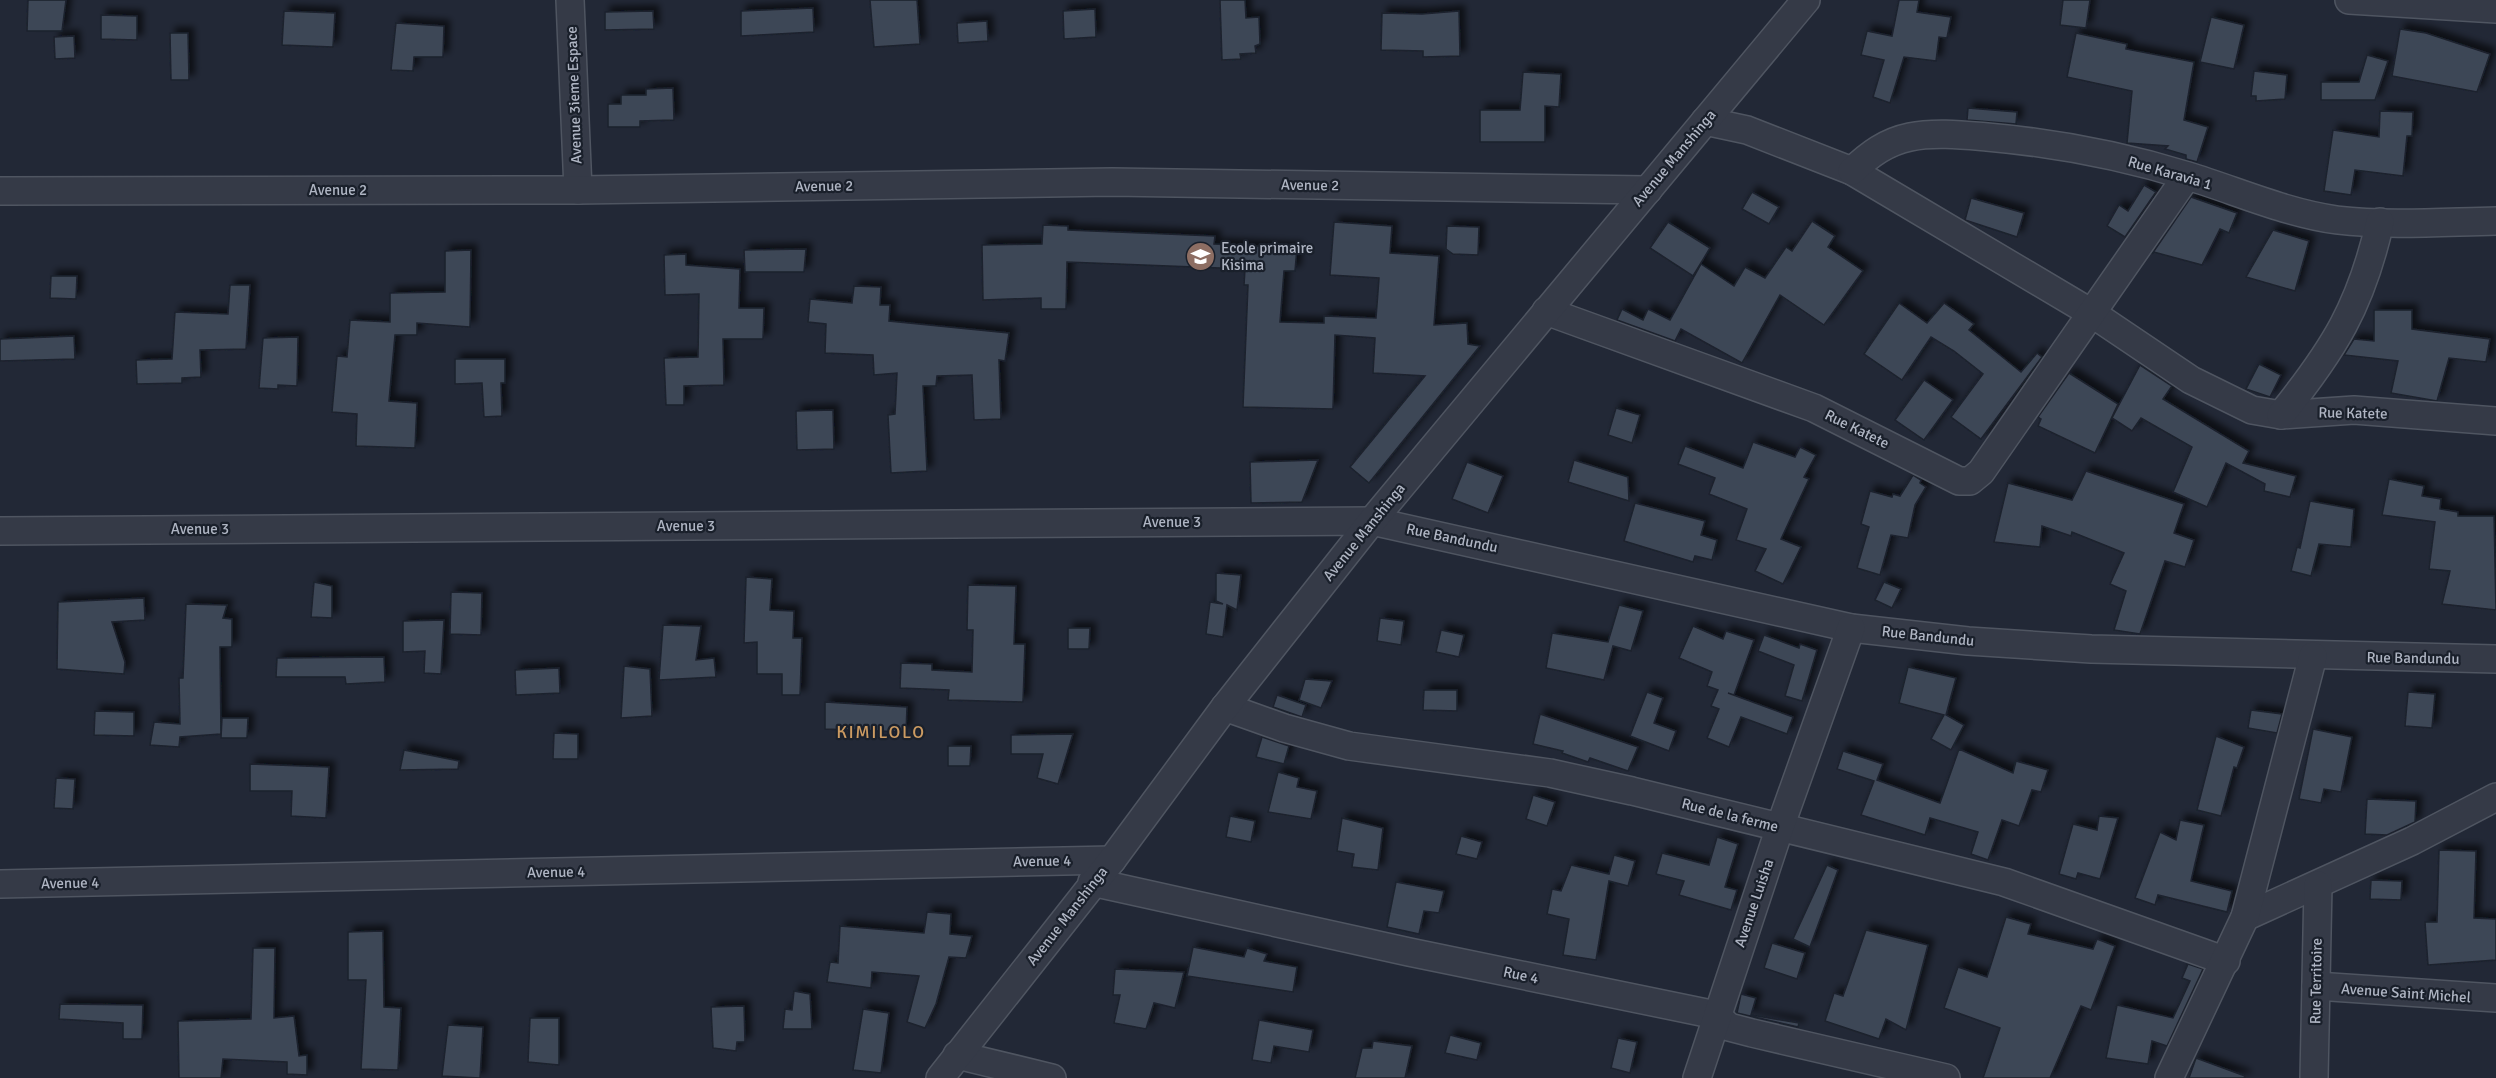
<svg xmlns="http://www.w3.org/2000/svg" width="2496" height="1078" viewBox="0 0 2496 1078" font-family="Signika,sans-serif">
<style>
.building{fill:#3e4656;stroke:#1c222d;stroke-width:1.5;filter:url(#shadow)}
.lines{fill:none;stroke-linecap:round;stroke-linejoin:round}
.minor-casing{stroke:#4f5561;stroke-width:30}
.minor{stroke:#353a47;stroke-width:27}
.labels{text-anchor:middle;stroke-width:4.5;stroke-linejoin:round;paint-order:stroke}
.street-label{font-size:15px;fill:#afb5c3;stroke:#1a202b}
.poi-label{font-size:15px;fill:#afb5c3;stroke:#1a202b;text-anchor:start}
.quarter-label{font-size:18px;letter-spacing:1.5px;fill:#cc9b62;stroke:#1a202b}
</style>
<defs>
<filter id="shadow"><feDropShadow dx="5.5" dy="-5.5" stdDeviation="3" flood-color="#0009"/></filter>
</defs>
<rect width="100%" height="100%" fill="#222836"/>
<g class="building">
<path d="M28,0h38l-4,31h-35z"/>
<path d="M870,0h47l3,44 -46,3z"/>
<path d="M1220,0h25l1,18 13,-1 1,27 -5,2 1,7 -16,1 1,5 -19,1z"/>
<path d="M1899,0h20l-2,12 34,5 -4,21 -8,-1 -3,24 -32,-4 -14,46 -17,-6 11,-37 -23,-5 6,-24 25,5z"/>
<path d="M2063,0h27l-4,28 -26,-3z"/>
<path d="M813,8l1,24 -73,4v-25z"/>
<path d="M1095,9l1,28 -32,2 -1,-28z"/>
<path d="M284,11l51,2 -2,34 -51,-2z"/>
<path d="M653,11l1,18 -49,1v-18z"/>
<path d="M1459,11l1,45 -37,1v-6l-42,-1 1,-37 40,1z"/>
<path d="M101,15l36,1v24l-36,-1z"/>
<path d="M2211,17l33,8 -10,44 -34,-7z"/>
<path d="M987,21l1,20 -30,2 -1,-20z"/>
<path d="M396,23l48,3 -1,31h-29l-1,14 -22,-1z"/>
<path d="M2400,29l26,4 64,21 -13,38 -85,-16z"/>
<path d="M170,33h18l1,47h-18z"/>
<path d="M2076,33l51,11 -1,5 68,13 -10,58 24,7 -11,35 -11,-3v-4l-21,-6 3,-3 -41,-3 5,-52 -65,-14z"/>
<path d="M74,36l1,22 -20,1 -1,-22z"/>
<path d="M2367,55l21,6 -13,39h-54v-18h38z"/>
<path d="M2254,71l33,4 -2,24 -29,2v-5h-5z"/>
<path d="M1523,72l38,2 -2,33 -14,-1v36h-65v-32h40z"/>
<path d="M673,88l1,32 -34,1v6h-32v-23h13v-9h25v-6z"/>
<path d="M1968,108l49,4 -1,12 -49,-4z"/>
<path d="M2380,111l33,1 -1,24h-5l-4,40 -48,-6 -4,25 -27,-4 9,-61 46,7z"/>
<path d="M2144,185l12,7 -31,45 -18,-11 12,-21 9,6z"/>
<path d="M1752,192l27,15 -10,17 -27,-15z"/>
<path d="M2191,197l46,16 -8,20 -9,-4 -18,36 -48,-13 -2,2z"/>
<path d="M1971,198l53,15 -7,24 -52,-17z"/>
<path d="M1812,221l23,15 -7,11 35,24 -39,54 -44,-30 -38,68 -61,-34 -6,12 -58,-21 5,-11 21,11 5,-11 22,11 31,-56 33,22 11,-19 20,11 21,-31 6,4z"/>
<path d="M1334,222l58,4 -2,27 49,3 -5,69 33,-2 1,21 12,2 -111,137 -19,-16 75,-91 -52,-3 2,-35 -40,-3 -2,74 -90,-2 5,-122h-4l1,-16 -178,-7 -1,47h-25v-11l-58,2 -1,-55 60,-1 1,-19 25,1v4l147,6 -1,8 83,4 -2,23h-11l-4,51 44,1v-7l52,2 3,-40 -49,-3z"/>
<path d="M1668,222l42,26 -17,28 -43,-28z"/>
<path d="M1447,226l32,1 -1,28 -25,-1 -7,-5z"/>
<path d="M2273,230l36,11 -14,50 -49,-14z"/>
<path d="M806,249l-2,23h-59l-1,-22z"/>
<path d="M471,250l-1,77 -53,-4v12h-22l-6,66 28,2 -2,45 -59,-2 1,-32 -25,-2 5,-56 10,1 3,-37 40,2v-29l55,-1v-41z"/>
<path d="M686,254v11l54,4 -1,39h25l-1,31h-40l1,46 -40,1v19h-18l-2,-47 34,-1 1,-63 -34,1 -1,-40z"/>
<path d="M51,276h26l-1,23 -26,-1z"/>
<path d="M230,285h20l-4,64 -46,1 1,27 -19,1v5l-45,1 -1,-24 36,-1 3,-47 53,2z"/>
<path d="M854,286l27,1 -1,18h10l-1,16 120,12 -4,28 -6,-1 2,59 -27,1 -2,-45 -35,1 -1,10h-13l4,85 -36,2 -3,-58 7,-1 2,-41 -23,2 -1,-20 -48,-2 1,-29 -18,-2 2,-23 42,4z"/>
<path d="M1899,303l28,20 17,-20 30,21 -5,6 52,42 16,-19 5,4 -61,82 -30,-22 32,-43 -29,-23 -23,-14 -29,43 -38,-26z"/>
<path d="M2374,310h38v19l78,10 -4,23 -37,-4 -12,43 -46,-8 7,-32 -54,-6 10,-16 20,2z"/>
<path d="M74,336l1,23 -75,2v-22z"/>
<path d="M298,337l-1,49 -19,-1v4l-19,-1 4,-50z"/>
<path d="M455,359h50v24h-4l1,33 -18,1 -2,-34 -27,1z"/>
<path d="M2259,364l22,11 -11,22 -24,-8z"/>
<path d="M2140,365l32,21 -9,13 86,52 -6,12 53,13 -6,21 -26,-6 1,-7 -39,-21 -19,44 -34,-15 19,-45 -51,-29 -9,13 -20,-13z"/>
<path d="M2069,373l49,31 -23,49 -57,-27 3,-7 -3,-2z"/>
<path d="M1924,380l29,20 -29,40 -29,-20z"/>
<path d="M1616,408l24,7 -8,28 -24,-8z"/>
<path d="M833,410l1,39 -37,1 -1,-39z"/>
<path d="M1753,442l42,15 5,-10 16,8 -12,22 5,2 -28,60 20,8 -18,37 -28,-13 11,-22 -30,-9 11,-31 -38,-15 6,-16 -37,-14 7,-18 58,22z"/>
<path d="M1318,460l-16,42 -51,1 -1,-41z"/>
<path d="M1574,460l54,17 1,24 -61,-19z"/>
<path d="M1467,462l36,14 -15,37 -36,-14z"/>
<path d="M2086,471l98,33 -10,29 20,7 -9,27 -20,-6 -25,73 -26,-4 12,-39 -16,-7 14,-31 -52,-21 -1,4 -29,-10 -2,21 -46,-5 14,-59 64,17z"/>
<path d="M1913,475l8,5 -1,3 6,4 -11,18 -7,33 -17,-3 -11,40 -23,-7 12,-41 -8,-3 9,-33 22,6 1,-3 7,2z"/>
<path d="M2389,479l35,7 -2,10 19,3 -1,10 18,3v4h36l2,94 -54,-6 8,-33 -21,-2 6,-47 -53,-7z"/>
<path d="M2310,501l44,8 -3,38 -32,-3 -8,32 -20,-5 6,-24 3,1z"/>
<path d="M1635,503l70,18 -4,14 16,5 -5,20 -17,-4 -2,6 -69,-21z"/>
<path d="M1216,573l25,2 -4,35 -10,-5 -4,32 -17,-3 4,-32 13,2 -7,-3z"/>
<path d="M746,577l26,2 -2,31 24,1 -1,27h9l-2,57h-18v-21h-25v-32l-13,1z"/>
<path d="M314,582l18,4v32l-21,-1z"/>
<path d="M1884,582l17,7 -9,19 -17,-8z"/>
<path d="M968,585l48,1 -2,58h11l-2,58 -75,-2 1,-10 -49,-2 1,-25 31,1v6l40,2 1,-42h-6z"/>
<path d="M451,592l31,1 -1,42 -31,-1z"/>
<path d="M144,598l1,22 -33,2 13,40 -1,12 -67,-5 1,-67z"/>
<path d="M186,604l41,1 -4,13 9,1v28h-12l1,87 -41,3 -1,10 -29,-2 4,-23 26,2 -1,-46h4z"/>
<path d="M1619,605l24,6 -12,40 -18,-5 -9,34 -58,-12 6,-35 56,9z"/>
<path d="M1380,618l24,3 -3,24 -24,-4z"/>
<path d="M444,620l-3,54 -17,-1 1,-22 -22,1v-31z"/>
<path d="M663,625l38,1 -5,34 18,-2 2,19 -57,3z"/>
<path d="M1693,626l30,13 3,-8 28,9 -20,55 -6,-2 65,24 -6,17 -46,-17 -12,30 -22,-9 12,-29 -8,-3 7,-16 -11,-4 5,-14 -33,-14z"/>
<path d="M1068,628h22l-1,21h-21z"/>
<path d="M1441,630l23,5 -5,22 -23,-5z"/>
<path d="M1764,635l35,13 1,-4 17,6 -15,51 -17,-5 9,-31 -36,-14z"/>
<path d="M384,657l1,25 -39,2 -1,-7h-69l1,-19z"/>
<path d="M624,666l26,3 2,47 -31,2z"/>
<path d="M1908,667l48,11 -10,37 18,10 -13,25 -20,-11 13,-24 -45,-12z"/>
<path d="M559,668l1,25 -44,2 -1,-25z"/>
<path d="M1305,679l27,2 -11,27 -22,-8z"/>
<path d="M1424,690h33v21l-34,-1z"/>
<path d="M1647,692l16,6 -9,25 22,8 -7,20 -39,-15z"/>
<path d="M2408,692l27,2 -3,34 -27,-2z"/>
<path d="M1277,695l29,10 -4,12 -29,-10z"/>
<path d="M825,702l82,5 -1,25 -81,-3z"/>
<path d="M2251,710l31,4 -5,19 -29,-5z"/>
<path d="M95,711l39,1v24l-40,-1z"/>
<path d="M1540,714l98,33 -10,24 -38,-13 -2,4 -26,-9 1,-2 -30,-7z"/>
<path d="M222,718h26l-1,20h-26z"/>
<path d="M2313,729l39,8 -11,55 -17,-3 -3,14 -22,-4z"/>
<path d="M554,733l24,1v25h-25z"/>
<path d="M1073,734l-15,50 -21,-6 6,-24h-32v-19z"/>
<path d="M2216,736l28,11 -7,21 -3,-1 -13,49 -24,-6z"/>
<path d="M1262,737l27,9 -5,18 -28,-7z"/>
<path d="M948,746h23l-1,20h-22z"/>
<path d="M1959,749l54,24 3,-12 32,9 -7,22 -9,-2 -13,36 -17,-6 -14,40 -17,-6 7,-22 -48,-14 -5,17 -64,-20 13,-34 -37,-12 6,-18 40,13 -6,16 63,23z"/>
<path d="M404,750l55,11 -1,8 -58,1z"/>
<path d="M250,764l79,3 -3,51 -35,-2 1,-25h-42z"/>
<path d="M1278,772l21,6 -2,9 20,4 -6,28 -43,-7z"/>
<path d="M56,778l19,1 -2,30 -19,-1z"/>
<path d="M1533,795l22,7 -8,24 -21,-7z"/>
<path d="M2367,799l49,2 -1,21 -28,13 -22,-1z"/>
<path d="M1230,816l25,5 -4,21 -25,-5z"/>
<path d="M2099,816l19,2 -18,61 -22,-6 -2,6 -17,-5 14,-50 24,6z"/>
<path d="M1342,818l41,10 -5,42 -26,-3 2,-13 -17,-3z"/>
<path d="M2180,820l24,5 -13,56 41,10 -5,21 -69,-17 -3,10 -20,-7 25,-66 16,8z"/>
<path d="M1461,836l21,6 -5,17 -21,-5z"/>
<path d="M1717,837l21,7 -13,43 12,3 -6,20 -52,-15 5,-14 -28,-7 6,-21 47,12z"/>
<path d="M2439,850l37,1 -2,67 22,1v41l-68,5 -3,-43h12z"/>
<path d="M1614,855l21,6 -7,25 -19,-5 -13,79 -33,-5 6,-36 -22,-5 5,-25 9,2 10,-26 38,9z"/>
<path d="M1827,865l11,5 -28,77 -17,-8z"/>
<path d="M2371,880l31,1 -1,19 -31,-1z"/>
<path d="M1396,882l48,9 -5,22 -15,-2 -5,23 -32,-7z"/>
<path d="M927,912l24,2 -1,20 22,2 -6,22 -17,-1 -13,47 -11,24 -18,-6 12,-46 -47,-4 -1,16 -44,-6 3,-20 8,1 2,-37 84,7z"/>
<path d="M2006,917l25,7 -3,10 65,15 4,-10 18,7 -24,64 -10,-4 -31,72h-67l17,-50 -56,-20 14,-41 29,10z"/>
<path d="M1866,930l62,15 -22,85 -20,-11 -7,20 -54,-18 9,-28 9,3z"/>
<path d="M383,931l1,76 17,1 -3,62 -37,-1 5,-89h-18v-48z"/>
<path d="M1772,943l33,10 -8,26 -33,-11z"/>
<path d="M1193,947l51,10 3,-9 20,6 -3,7 33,6 -4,25 -106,-16z"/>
<path d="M253,948h22l-1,70 20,-2 5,40 8,-1v20l-20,-1v-12l-64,-3 -2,19h-42l-1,-57 73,-2z"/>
<path d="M2188,964l15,5 -36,77 -15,-5 -4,23 -42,-6 11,-53 56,13 17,-37 -8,-3z"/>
<path d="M1115,969l69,3 -9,36 -21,-5 -8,26 -32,-6 6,-28h-7z"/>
<path d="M794,991l16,3 2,35h-29l2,-20 7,1z"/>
<path d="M1741,994l15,4 -5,17 48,8 -1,4 -61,-14z"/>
<path d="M60,1004l83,1 -1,34h-19v-16l-64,-4z"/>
<path d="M744,1006l1,36h-8l-1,9 -23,-3 -2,-41z"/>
<path d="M863,1009l26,4 -8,60 -28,-3z"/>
<path d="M530,1018h29v47l-31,-3z"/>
<path d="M1259,1020l54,10 -4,22 -35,-6 -3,17 -19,-3z"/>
<path d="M448,1025l35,2 -3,51 -38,-2z"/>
<path d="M1450,1035l31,8 -4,17 -32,-7z"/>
<path d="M1618,1038l19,4 -7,31 -19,-5z"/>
<path d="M1373,1041l39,5 -7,32h-50l7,-30h10z"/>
<path d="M2196,1058l49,18 -1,2h-55z"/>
</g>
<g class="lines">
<defs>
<g id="minor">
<path d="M570,0l8,190"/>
<path d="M2349,0l147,9"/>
<path d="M1705,121l42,9 105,41 241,143 98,66 61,30 29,5 73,-5 142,11"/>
<path d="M1852,171c18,-17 34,-29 58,-34 24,-5 53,-2 77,0 68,6 136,19 201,39 49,15 98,37 149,44 52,6 106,2 159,1"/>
<path d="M0,191l578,-1 534,-8 536,8"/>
<path d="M1546,311l268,97 145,73h11l11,-9 206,-296"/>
<path d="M2281,415c53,-66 80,-109 99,-193"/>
<path d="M0,531l1372,-10 479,107 117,13 123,8 405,10"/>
<path d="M1225,707l59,21 65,18 201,27 82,18 372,91 222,79"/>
<path d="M1092,882l317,70 307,63 13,12 23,6 194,45"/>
<path d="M0,884l1112,-24"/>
<path d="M2245,917l167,-76 84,-44"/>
<path d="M2316,986l180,12"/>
<path d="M957,1055l95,23"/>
<path d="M940,1078l172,-218 113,-153 147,-186 434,-521"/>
<path d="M1697,1078l83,-251 71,-199"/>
<path d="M2169,1078l76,-161 68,-261"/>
<path d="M2314,1078l4,-193"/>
</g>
</defs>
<use href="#minor" class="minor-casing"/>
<use href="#minor" class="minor"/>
</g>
<defs>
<symbol id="school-disc" viewBox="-11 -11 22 22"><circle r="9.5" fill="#8d6e63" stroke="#1a202b"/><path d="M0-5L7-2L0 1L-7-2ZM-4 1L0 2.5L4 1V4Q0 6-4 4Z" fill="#fff"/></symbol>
</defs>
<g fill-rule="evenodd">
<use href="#school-disc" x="1184" y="240" width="33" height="33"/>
</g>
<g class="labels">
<g class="street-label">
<text transform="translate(574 95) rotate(-92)" y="5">Avenue 3ieme Espace</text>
<text transform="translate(1674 158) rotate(-50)" y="5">Avenue Manshinga</text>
<text transform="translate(2170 173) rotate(16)" y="5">Rue Karavia 1</text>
<text transform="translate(1310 185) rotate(1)" y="5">Avenue 2</text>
<text transform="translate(824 186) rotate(-1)" y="5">Avenue 2</text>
<text x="338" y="195">Avenue 2</text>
<text transform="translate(2353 413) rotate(1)" y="5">Rue Katete</text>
<text transform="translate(1857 429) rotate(26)" y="5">Rue Katete</text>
<text x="1172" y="527">Avenue 3</text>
<text x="686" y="531">Avenue 3</text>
<text x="200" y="534">Avenue 3</text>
<text transform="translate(1364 532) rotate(-51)" y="5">Avenue Manshinga</text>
<text transform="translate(1452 538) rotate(12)" y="5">Rue Bandundu</text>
<text transform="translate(1928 636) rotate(6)" y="5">Rue Bandundu</text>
<text transform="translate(2413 658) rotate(1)" y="5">Rue Bandundu</text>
<text transform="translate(1730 815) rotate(14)" y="5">Rue de la ferme</text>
<text transform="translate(1042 861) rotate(-1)" y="5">Avenue 4</text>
<text transform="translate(556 872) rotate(-1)" y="5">Avenue 4</text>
<text transform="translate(70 883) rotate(-1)" y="5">Avenue 4</text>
<text transform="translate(1754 903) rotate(-71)" y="5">Avenue Luisha</text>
<text transform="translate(1067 916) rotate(-52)" y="5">Avenue Manshinga</text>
<text transform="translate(1521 975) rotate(12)" y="5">Rue 4</text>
<text transform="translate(2316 981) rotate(-89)" y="5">Rue Territoire</text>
<text transform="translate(2406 993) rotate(4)" y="5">Avenue Saint Michel</text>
</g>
<g class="poi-label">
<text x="1221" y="253">Ecole primaire<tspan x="1221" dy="17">Kisima</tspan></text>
</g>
<g class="quarter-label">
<text x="881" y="738">KIMILOLO</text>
</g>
</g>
</svg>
